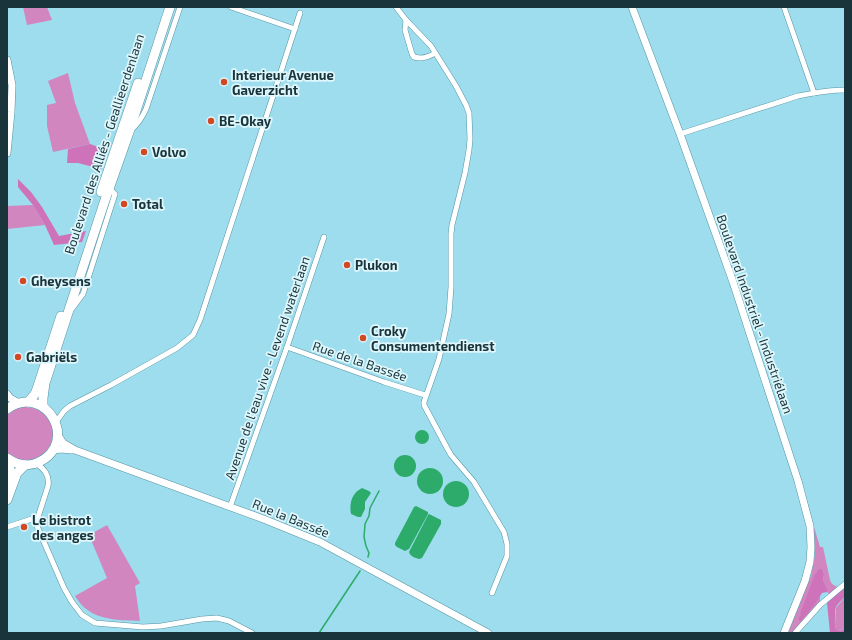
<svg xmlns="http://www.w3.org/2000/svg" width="852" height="640" viewBox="0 0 852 640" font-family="'Exo 2',sans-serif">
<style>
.green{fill:#d186c0}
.forest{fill:#ce72ba}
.water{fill:#2cab6a}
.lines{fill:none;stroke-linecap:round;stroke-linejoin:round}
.stream{stroke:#2cab6a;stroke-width:1.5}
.street-casing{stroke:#5594a3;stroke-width:6}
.secondary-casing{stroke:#5594a3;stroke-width:8}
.highway-casing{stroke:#5594a3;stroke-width:10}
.street{stroke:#fff;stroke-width:5}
.secondary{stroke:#fff;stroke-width:7}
.highway{stroke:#fff;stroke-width:9}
.poi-dot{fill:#d14822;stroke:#def7fd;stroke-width:1.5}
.labels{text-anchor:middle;stroke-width:3.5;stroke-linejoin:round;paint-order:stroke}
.poi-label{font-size:13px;font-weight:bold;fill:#19343a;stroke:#def7fd;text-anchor:start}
.street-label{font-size:13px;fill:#19343a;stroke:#def7fd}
</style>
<rect width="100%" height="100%" fill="#9ddded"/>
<g class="green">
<path d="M23,7h24l5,13 -25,5z"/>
<path d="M68,73l7,30 15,41 -37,8 -6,-26v-21l9,-2 -8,-22z"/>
<path d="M33,205l12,20 -38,4v-23z"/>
<path d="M22,407c10,0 18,2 25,10 21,27 -16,58 -40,35v-37l9,-6z"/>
<path d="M107,525l33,58 -5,3 5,35c-18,-1 -40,0 -55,-13 -4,-3 -7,-8 -10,-12l32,-18 -18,-43z"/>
<path d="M814,527l6,20h3l7,33 2,4 7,4 -7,6h-3l-2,-2 1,-2 -5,-10 1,-6 -1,-4 -6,1 -16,43v6l13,-14 6,-11v6l-26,32h-6l23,-57 4,-20z"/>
<path d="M845,597v32l-7,2 -2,-2 -1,-4 1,-17z"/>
</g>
<g class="forest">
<path d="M90,144l17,6 -6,19 -23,-6h-11l1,-14z"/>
<path d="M18,179l13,13 11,15 17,29 27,-5 -4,11 -28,3 -9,-20 -12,-20 -15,-18z"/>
<path d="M819,569l4,1 1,4 -1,6 5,10 -1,2 -5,1 -8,13 -13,15 -3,-2 3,-5h-1l15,-40z"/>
<path d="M845,586v11c-3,3 -7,6 -9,10 -1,2 -1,6 -1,9 0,8 -2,19 10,13v3l-3,1h-12l-3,-30z"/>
</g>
<g class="water">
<circle cx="422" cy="437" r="7"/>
<circle cx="405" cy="466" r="11"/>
<circle cx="430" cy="481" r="13"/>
<circle cx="456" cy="494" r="13"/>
<path d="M362,488l7,3 2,2 -6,9v7l-4,8h-3l-7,-3c-2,-11 1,-21 11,-26z"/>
<path d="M416,506l12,6v2l-19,35 -4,2 -8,-4 -2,-2v-2l19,-36z"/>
<path d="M429,514l12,6v4l-19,34 -3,1c-4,-1 -9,-3 -10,-7l19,-37z"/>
</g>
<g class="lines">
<g class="stream">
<path d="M368,557l1,-4 -3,-7 -2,-9 1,-13 4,-8 1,-8 9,-17"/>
<path d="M319,633l41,-62"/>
</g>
<defs>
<g id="street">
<path d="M231,7l64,22"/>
<path d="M396,7l10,13 25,26 25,40 10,19 3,8 1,26 -1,11 -4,23 -13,52 -1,9v53l-2,27 -10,45 -15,43v3l23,43 4,7 23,27 30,50 3,12v12l-15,37"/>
<path d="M784,7l30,86"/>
<path d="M406,20l-1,10 7,24 2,3c7,2 15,0 21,-4"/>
<path d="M131,130c7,-6 11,-12 15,-21l34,-102"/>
<path d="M680,134l118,-38c15,-3 31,-6 47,-6"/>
<path d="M71,310l12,-16 32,-100 -6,-6"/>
<path d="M287,347l97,35 41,13"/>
<path d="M56,422l8,-11 6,-5 41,-21 66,-37 16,-13 7,-15 100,-307"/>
<path d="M36,463c8,6 14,12 12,23l-10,31 -1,9 27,62 8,14 10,13 13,8 48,4 18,-1 41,-7 15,-1 12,3 23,12"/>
<path d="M230,507l57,-160 37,-110"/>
<path d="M7,527l31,-10"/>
<path d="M795,633l25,-28 25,-21"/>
</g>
<g id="secondary">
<path d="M632,7l48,127 53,148 65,199 12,45 1,21 -1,15 -5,19 -21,52"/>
<path d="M7,60l5,25 -1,27 -4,41"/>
<path d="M7,394l3,4 9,5"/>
<path d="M58,435l5,8 12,7 191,70 54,22 168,91"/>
<path d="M53,450l8,-1 11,1"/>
</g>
<g id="highway">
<path d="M101,192l37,-109"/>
<path d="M28,402l7,-8 2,-5 24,-73"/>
<path d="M43,407v-9l2,-15 59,-180 24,-68 42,-128"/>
<path d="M7,409c39,-27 73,33 32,53 -10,5 -22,3 -32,-4"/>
<path d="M7,481l3,-11 -1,-10"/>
<path d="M7,500l10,-27 8,-8"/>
</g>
</defs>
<use href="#street" class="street-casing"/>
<use href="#secondary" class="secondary-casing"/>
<use href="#highway" class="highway-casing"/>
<use href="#street" class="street"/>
<use href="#secondary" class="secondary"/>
<use href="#highway" class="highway"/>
</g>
<g class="poi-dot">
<circle cx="224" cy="82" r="4"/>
<circle cx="211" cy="121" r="4"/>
<circle cx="144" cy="152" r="4"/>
<circle cx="124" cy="204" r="4"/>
<circle cx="347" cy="265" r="4"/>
<circle cx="23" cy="281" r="4"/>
<circle cx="363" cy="338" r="4"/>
<circle cx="18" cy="357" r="4"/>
<circle cx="24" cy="527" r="4"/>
</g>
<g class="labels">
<g class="poi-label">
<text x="232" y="80">Interieur Avenue<tspan x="232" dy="15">Gaverzicht</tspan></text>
<text x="219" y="126">BE-Okay</text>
<text x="152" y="157">Volvo</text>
<text x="132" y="209">Total</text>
<text x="355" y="270">Plukon</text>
<text x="31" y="286">Gheysens</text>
<text x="371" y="336">Croky<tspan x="371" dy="15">Consumentendienst</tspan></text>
<text x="26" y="362">Gabriëls</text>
<text x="32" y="525">Le bistrot<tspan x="32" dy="15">des anges</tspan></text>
</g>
<g class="street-label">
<text transform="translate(104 144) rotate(-72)" y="5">Boulevard des Alliés - Geallieerdenlaan</text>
<text transform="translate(755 314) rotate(71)" y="5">Boulevard Industriel - Industriélaan</text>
<text transform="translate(360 361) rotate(19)" y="5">Rue de la Bassée</text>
<text transform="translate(267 368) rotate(-71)" y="5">Avenue de l'eau vive - Levend waterlaan</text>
<text transform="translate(291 518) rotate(22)" y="5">Rue la Bassée</text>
</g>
</g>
<rect width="852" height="640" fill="none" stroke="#19343a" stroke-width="16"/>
</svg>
